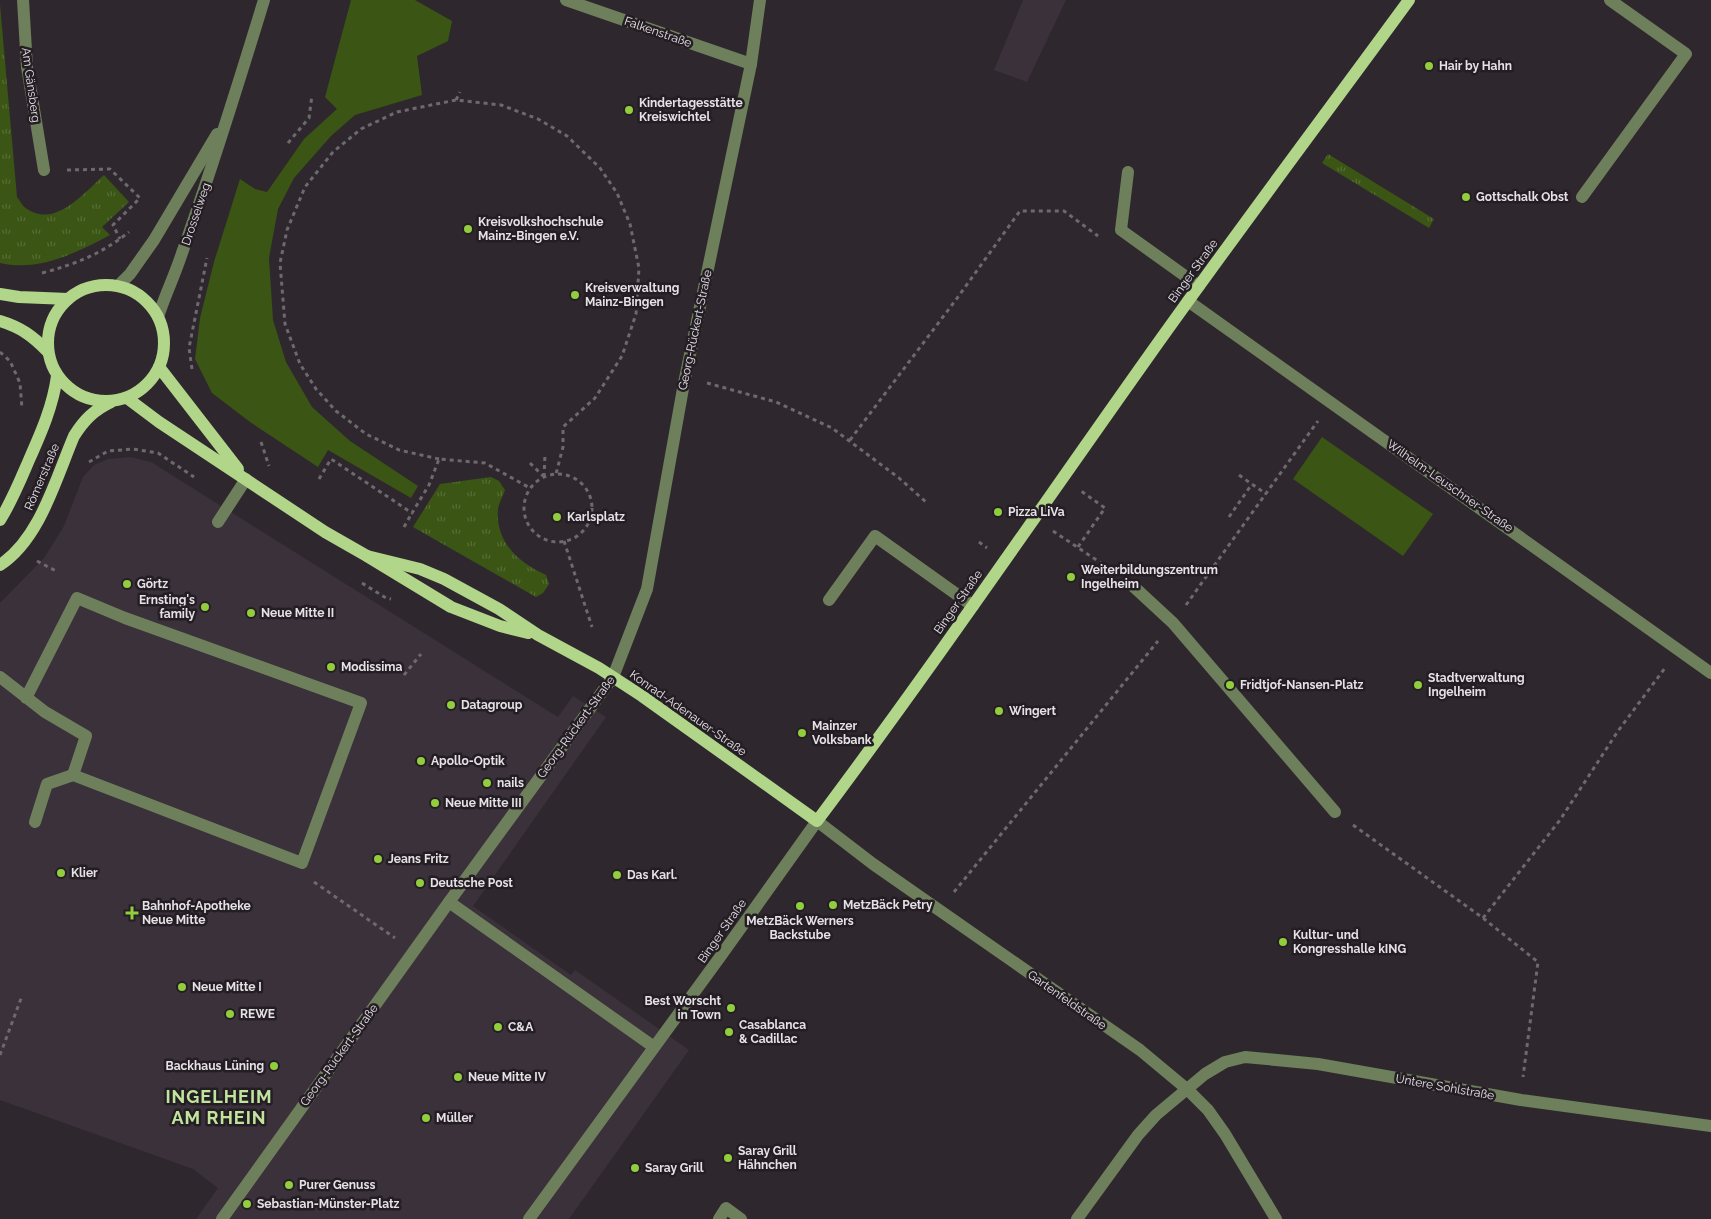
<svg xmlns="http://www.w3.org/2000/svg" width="1711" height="1219" viewBox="0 0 1711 1219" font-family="Raleway,sans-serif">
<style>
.built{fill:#3a313b}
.grass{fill:url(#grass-tufts)}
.green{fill:#3a5514}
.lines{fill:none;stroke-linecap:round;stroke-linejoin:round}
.path{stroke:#6e696e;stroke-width:3;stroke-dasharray:4 4;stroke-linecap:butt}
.minor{stroke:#6e805b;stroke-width:12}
.major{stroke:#b1d689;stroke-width:12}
.poi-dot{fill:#92cd3e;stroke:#241e24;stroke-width:2}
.labels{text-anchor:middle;stroke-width:5;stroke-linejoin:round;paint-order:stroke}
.street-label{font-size:12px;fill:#e5e1e5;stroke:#241e24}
.poi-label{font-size:12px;font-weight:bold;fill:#e5e1e5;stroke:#241e24;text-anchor:start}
.district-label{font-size:18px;font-weight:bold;letter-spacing:1px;fill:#c1e49d;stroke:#241e24}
</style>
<defs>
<pattern id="grass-tufts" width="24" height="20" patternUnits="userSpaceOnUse" patternTransform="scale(1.25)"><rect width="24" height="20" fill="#3a5514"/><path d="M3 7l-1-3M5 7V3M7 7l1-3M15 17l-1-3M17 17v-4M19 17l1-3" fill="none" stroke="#566d36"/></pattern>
</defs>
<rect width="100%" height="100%" fill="#2e282e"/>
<g class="built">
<path d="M1023,0h43l-39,82 -33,-12z"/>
<path d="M130,457l21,5 407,255 15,-21 33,21 -133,189 98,69 4,-5 114,80 -120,169h-373l22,-31 -25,-19 -193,-69v-497l44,-45 20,-32 19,-49 11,-12 14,-6z"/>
</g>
<g class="grass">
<path d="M0,5l17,192c3,4 6,10 10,12 29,19 57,-16 77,-34l25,27 -27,25 8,8c-34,18 -71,37 -110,28z"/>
<path d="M1328,154l106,65 -5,9 -107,-65z"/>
<path d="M491,477l8,4 6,9c-2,6 -6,13 -7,19 -3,33 21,54 48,66l3,9 -6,9 -7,4 -123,-70 27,-43z"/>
</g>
<g class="green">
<path d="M351,0h64l37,21 -4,20 -31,15 5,39 -67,20 -24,21 -37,42 -16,31 -9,49 4,62 13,42 26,45 38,34 68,45 -7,12 -83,-48 -10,17 -68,-45 -38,-29 -17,-34 5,-41 14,-56 26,-83 15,10 12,3 37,-53 33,-30 -12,-12z"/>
<path d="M1322,437l111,77 -30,42 -110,-77z"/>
</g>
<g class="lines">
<g class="path">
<path d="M456,100l4,-8"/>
<path d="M288,143l21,-25 3,-23"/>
<path d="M67,170l43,-1 30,29 -27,27 7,14"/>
<path d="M42,273c34,-9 59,-19 87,-41"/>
<path d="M0,352l10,9 10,22 2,26"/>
<path d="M192,369l-3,-21 18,-90"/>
<path d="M707,383l69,19 56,26 67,50 27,24"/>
<path d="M850,440l105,-139 65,-90h44l34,25"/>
<path d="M261,442l8,24"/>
<path d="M439,459l-40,-9 -33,-16 -30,-23 -20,-22 -16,-25 -15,-40 -5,-61 7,-33 18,-43 28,-35 28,-23 36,-17 59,-12 45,5 37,14 29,17 33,32 17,25 13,31 9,44 -3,46 -14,42 -27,42 -32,29v20l-7,27"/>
<path d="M89,462l19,-11 25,-2 25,4 36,24"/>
<path d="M530,463l13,13"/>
<circle cx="558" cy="508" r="34"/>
<path d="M1239,475l27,19"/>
<path d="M544,477l1,-23"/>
<path d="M319,479l12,-20 81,54 17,-28 10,-26 46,4 45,25"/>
<path d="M1229,517l23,-33"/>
<path d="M404,527l8,-14"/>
<path d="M1053,531l60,40"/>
<path d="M564,541l28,86"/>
<path d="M979,542l8,6"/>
<path d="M1078,547l27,-39 -24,-17"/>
<path d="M37,561l21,11"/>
<path d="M362,583l24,15 5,1"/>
<path d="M1186,605l132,-184"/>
<path d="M404,675l17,-21"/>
<path d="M1353,825l130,93 55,44 -15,115"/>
<path d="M314,882l81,56"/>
<path d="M954,892l204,-251"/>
<path d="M1483,918l77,-98 58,-89 47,-63"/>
<path d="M0,1055l22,-59"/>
</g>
<g class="minor">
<path d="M23,0l4,67 17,103"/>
<path d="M566,0l185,64"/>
<path d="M1128,172l-7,58 78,56"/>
<path d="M1582,197l104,-143 -76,-54"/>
<path d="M118,286l12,-12 24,-34 63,-106"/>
<path d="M1188,301l523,372"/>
<path d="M158,317c7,-22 17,-42 24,-64 30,-84 56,-168 82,-253"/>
<path d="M218,522l28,-43"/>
<path d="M1133,586l40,37 162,189"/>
<path d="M829,600l46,-64 98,70"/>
<path d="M0,677l45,35 41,24 -13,39 229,88 59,-160 -236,-85 -48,-20 -51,100"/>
<path d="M35,822l12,-38 26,-9"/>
<path d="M449,902l205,145"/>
<path d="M222,1219l227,-317 164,-225 34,-88 37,-206 67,-319 9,-64"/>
<path d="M529,1219l191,-262 97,-136 56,43 267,186 48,40 20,20 17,24 51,85"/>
<path d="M719,1219l7,-11 15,11"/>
<path d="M1077,1219l61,-84 18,-20 49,-41 20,-12 20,-5 73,7 203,36 190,26"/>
</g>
<g class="major">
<circle cx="106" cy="343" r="58"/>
<path d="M0,294l19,3 49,2"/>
<path d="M0,321c20,6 33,15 47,30"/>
<path d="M159,367l79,102"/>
<path d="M127,398l32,24 166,110 42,24 84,51 49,19 28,7"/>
<path d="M0,520c12,-19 20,-39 29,-60 12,-27 24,-54 28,-84"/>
<path d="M367,556l53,13 24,10 55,30 39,26 61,33 43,28 175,125c114,-152 221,-309 331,-464 85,-120 174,-238 261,-357"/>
<path d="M0,565c40,-26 56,-87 74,-129 10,-16 20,-26 37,-34"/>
</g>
</g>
<g class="poi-dot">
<circle cx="1429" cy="66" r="5"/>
<circle cx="629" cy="110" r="5"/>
<circle cx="1466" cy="197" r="5"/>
<circle cx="468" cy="229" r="5"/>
<circle cx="575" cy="295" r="5"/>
<circle cx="998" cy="512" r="5"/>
<circle cx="557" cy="517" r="5"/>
<circle cx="1071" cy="577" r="5"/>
<circle cx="127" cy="584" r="5"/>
<circle cx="205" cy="607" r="5"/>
<circle cx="251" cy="613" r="5"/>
<circle cx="331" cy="667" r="5"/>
<circle cx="1230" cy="685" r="5"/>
<circle cx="1418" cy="685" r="5"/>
<circle cx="451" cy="705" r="5"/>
<circle cx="999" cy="711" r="5"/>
<circle cx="802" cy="733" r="5"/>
<circle cx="421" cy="761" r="5"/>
<circle cx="487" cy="783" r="5"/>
<circle cx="435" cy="803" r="5"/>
<circle cx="378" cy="859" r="5"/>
<circle cx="61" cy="873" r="5"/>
<circle cx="617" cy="875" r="5"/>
<circle cx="420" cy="883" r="5"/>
<circle cx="833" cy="905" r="5"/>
<circle cx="800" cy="906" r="5"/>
<path d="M129.5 905.5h5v5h5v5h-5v5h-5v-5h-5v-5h5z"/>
<circle cx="1283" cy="942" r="5"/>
<circle cx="182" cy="987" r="5"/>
<circle cx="731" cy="1008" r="5"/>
<circle cx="230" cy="1014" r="5"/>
<circle cx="498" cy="1027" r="5"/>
<circle cx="729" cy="1032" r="5"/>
<circle cx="274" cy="1066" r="5"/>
<circle cx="458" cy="1077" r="5"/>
<circle cx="426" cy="1118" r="5"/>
<circle cx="728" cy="1158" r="5"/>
<circle cx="635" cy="1168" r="5"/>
<circle cx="289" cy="1185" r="5"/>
<circle cx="247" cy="1204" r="5"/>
</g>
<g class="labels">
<g class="street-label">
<text transform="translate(658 32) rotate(19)" y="4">Falkenstraße</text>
<text transform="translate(31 85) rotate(82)" y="4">Am Gänsberg</text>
<text transform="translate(196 214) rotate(-71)" y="4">Drosselweg</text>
<text transform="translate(1193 271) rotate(-54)" y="4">Binger Straße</text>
<text transform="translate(695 330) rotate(-78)" y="4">Georg-Rückert-Straße</text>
<text transform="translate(42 477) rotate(-67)" y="4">Römerstraße</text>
<text transform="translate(1450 486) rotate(35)" y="4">Wilhelm-Leuschner-Straße</text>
<text transform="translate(958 602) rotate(-55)" y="4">Binger Straße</text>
<text transform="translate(688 713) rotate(35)" y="4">Konrad-Adenauer-Straße</text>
<text transform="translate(576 727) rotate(-54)" y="4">Georg-Rückert-Straße</text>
<text transform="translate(722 931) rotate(-55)" y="4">Binger Straße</text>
<text transform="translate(1067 1000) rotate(35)" y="4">Gartenfeldstraße</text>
<text transform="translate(339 1055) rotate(-54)" y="4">Georg-Rückert-Straße</text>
<text transform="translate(1445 1087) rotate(10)" y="4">Untere Sohlstraße</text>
</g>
<g class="poi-label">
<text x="1439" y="70">Hair by Hahn</text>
<text x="639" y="107">Kindertagesstätte<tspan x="639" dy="14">Kreiswichtel</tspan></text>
<text x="1476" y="201">Gottschalk Obst</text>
<text x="478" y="226">Kreisvolkshochschule<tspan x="478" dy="14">Mainz-Bingen e.V.</tspan></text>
<text x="585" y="292">Kreisverwaltung<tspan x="585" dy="14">Mainz-Bingen</tspan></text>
<text x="1008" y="516">Pizza LiVa</text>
<text x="567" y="521">Karlsplatz</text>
<text x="1081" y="574">Weiterbildungszentrum<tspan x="1081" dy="14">Ingelheim</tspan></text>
<text x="137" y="588">Görtz</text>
<text x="195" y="604" text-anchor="end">Ernsting's<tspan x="195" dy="14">family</tspan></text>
<text x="261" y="617">Neue Mitte II</text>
<text x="341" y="671">Modissima</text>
<text x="1428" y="682">Stadtverwaltung<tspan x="1428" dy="14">Ingelheim</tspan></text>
<text x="1240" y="689">Fridtjof-Nansen-Platz</text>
<text x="461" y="709">Datagroup</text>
<text x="1009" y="715">Wingert</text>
<text x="812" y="730">Mainzer<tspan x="812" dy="14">Volksbank</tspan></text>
<text x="431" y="765">Apollo-Optik</text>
<text x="497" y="787">nails</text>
<text x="445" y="807">Neue Mitte III</text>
<text x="388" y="863">Jeans Fritz</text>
<text x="71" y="877">Klier</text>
<text x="627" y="879">Das Karl.</text>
<text x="430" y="887">Deutsche Post</text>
<text x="843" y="909">MetzBäck Petry</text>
<text x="142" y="910">Bahnhof-Apotheke<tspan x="142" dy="14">Neue Mitte</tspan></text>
<text x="800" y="925" text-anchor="middle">MetzBäck Werners<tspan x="800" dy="14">Backstube</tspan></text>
<text x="1293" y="939">Kultur- und<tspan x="1293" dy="14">Kongresshalle kING</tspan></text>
<text x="192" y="991">Neue Mitte I</text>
<text x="721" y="1005" text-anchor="end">Best Worscht<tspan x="721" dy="14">in Town</tspan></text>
<text x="240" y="1018">REWE</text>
<text x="739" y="1029">Casablanca<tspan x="739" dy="14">&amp; Cadillac</tspan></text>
<text x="508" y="1031">C&amp;A</text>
<text x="264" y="1070" text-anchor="end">Backhaus Lüning</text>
<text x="468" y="1081">Neue Mitte IV</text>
<text x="436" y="1122">Müller</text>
<text x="738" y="1155">Saray Grill<tspan x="738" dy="14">Hähnchen</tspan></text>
<text x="645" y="1172">Saray Grill</text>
<text x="299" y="1189">Purer Genuss</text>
<text x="257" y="1208">Sebastian-Münster-Platz</text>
</g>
<g class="district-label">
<text x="219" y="1103">INGELHEIM<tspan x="219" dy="21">AM RHEIN</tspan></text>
</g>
</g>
</svg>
